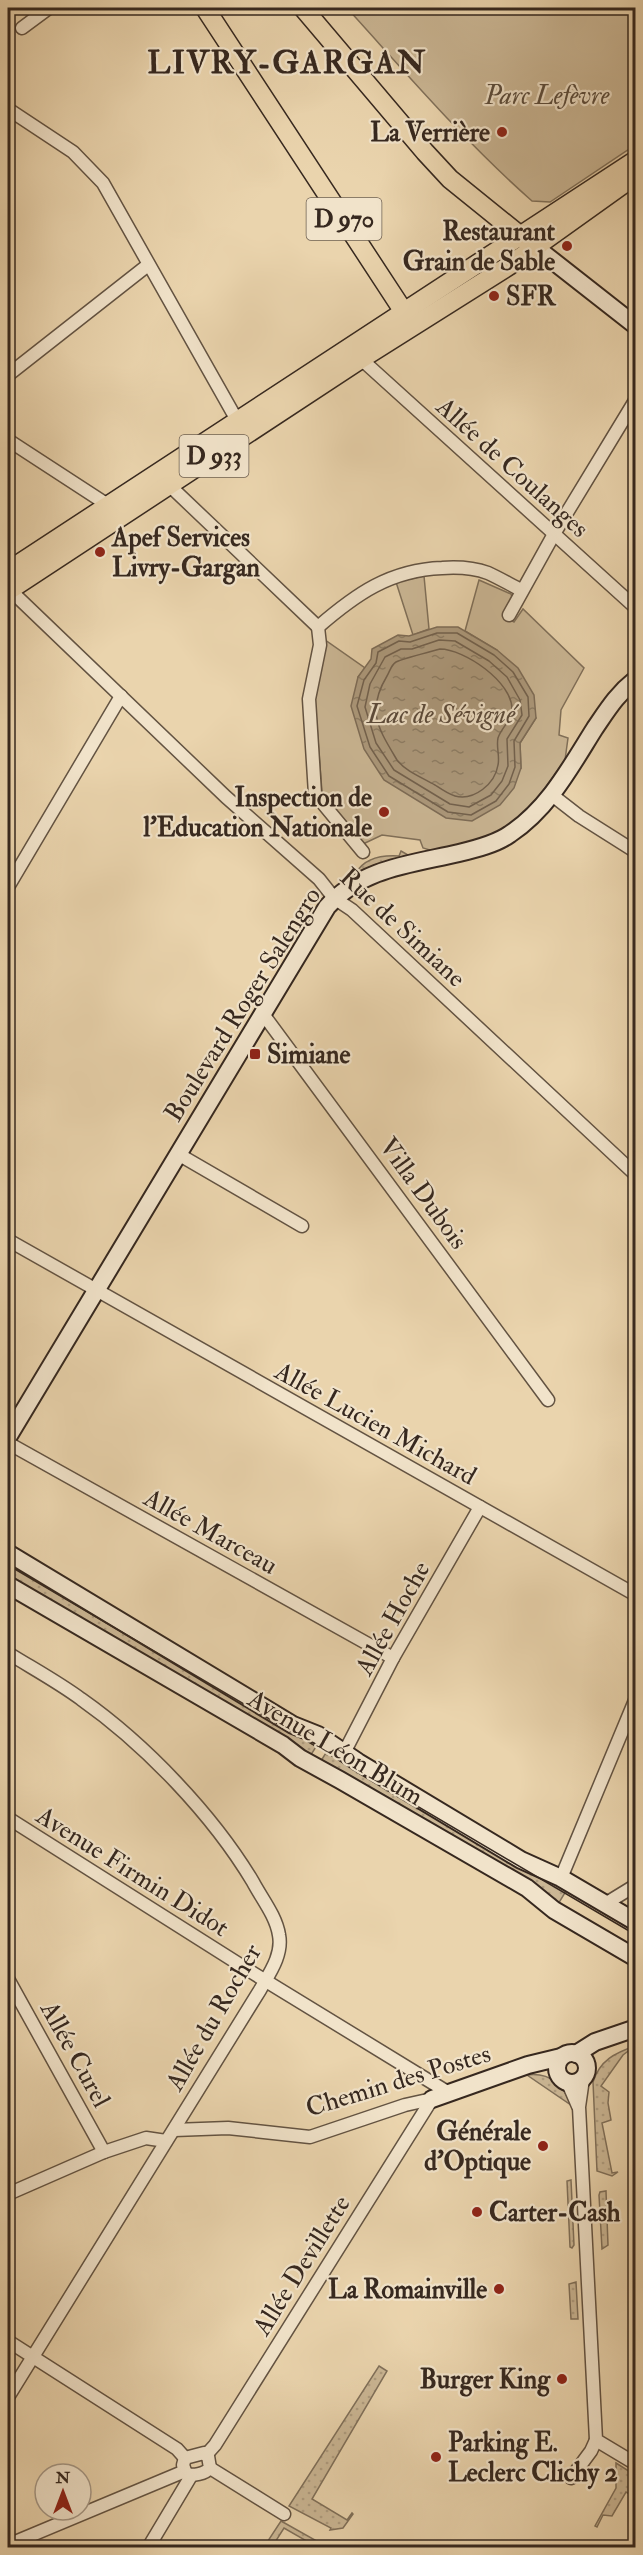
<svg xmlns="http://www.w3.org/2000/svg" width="643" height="2555" viewBox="0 0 643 2555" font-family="'IM FELL Double Pica',serif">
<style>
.grass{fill:url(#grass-dots);stroke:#80705a;stroke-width:1.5}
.park{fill:#cbb795;stroke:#80705a;stroke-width:1.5}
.water{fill:url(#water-ripples);stroke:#7d6c57;stroke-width:1.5}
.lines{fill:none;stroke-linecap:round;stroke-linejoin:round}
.shore{stroke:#72614e;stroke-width:1.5}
.street-casing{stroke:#635342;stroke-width:15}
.secondary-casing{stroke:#36281f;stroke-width:20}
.primary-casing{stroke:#36281f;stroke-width:21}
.street{stroke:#f1e3ca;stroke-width:12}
.secondary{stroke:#f1e3ca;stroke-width:16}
.primary{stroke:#ead4ad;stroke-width:18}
.tram{stroke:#36281f;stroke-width:1.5}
.poi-dot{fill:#8f2418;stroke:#f1e3ca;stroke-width:2}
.labels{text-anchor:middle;stroke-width:4.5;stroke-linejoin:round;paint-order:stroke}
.shield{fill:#f1e3ca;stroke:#6e6052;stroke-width:1.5}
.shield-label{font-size:24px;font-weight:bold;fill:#36281f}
.park-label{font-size:26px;font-style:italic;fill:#5b4c3c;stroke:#f1e3ca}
.poi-label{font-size:26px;font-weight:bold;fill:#36281f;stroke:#f1e3ca;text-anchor:end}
.street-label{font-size:26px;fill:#36281f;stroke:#f1e3ca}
.water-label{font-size:27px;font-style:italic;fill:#5a4a3b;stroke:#f1e3ca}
.district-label{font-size:32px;font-weight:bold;letter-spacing:1.5px;fill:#36281f;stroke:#f1e3ca}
</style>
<defs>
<pattern id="grass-dots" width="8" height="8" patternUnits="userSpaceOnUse" patternTransform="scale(1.5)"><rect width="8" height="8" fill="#cbb795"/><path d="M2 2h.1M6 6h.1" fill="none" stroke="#af9d80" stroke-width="1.8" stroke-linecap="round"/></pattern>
<pattern id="water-ripples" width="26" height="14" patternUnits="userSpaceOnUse" patternTransform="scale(1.5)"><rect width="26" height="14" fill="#ad9a7d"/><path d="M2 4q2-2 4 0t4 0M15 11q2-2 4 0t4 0" fill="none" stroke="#8e7e66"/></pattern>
</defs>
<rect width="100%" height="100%" fill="#ead4ad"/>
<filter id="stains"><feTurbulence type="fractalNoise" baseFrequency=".00333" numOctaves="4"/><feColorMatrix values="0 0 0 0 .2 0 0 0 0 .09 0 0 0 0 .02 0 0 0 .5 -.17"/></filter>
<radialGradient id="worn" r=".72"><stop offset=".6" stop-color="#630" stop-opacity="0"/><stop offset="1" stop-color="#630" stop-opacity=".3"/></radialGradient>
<g class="grass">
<path d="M401,851l7,4 -31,9 -21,9c9,-16 27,-18 43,-17z"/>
<path d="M8,1558l311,184 -10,16 -301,-181z"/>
<path d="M329,1748l240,138 -12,20 -238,-142z"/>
<path d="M635,2046l-12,9 -22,31 8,6 -1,11 3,17 -9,3 10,50 6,-1 -6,4 -15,-5 -4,-89c7,-22 22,-29 42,-36z"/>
<path d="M527,2075c23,-3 36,9 44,30z"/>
<path d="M571,2180l3,65 -2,3 -2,-1 -3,-66z"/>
<path d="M606,2191l2,54 -6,4 -3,-54 1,-3z"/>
<path d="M576,2282l2,37h-7l-2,-35z"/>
<path d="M379,2366l8,5 -75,128 35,21 5,-7 1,1 -10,14 -13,2 1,-2 -42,-22z"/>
<path d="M616,2463l19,12v22l-9,-5 -14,24 -9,-1 -6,12 -2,-1 21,-38z"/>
<path d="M281,2521l41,23 5,3h-10l-33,-19 -12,19h-8z"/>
</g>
<g class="park">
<path d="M347,8h288v137l-85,57 -18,-1c-67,-59 -125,-127 -185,-193z"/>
<path d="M424,576l5,53 -16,6 -17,-53z"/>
<path d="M479,580l32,14 2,6 -10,16 11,6 9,-13 61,59 -23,42 -2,25 9,3 -3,22 -30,42 -20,18 -23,16 -21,7 -38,8 -10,-3 -3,-8 -38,-5 -19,9 -41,-52 -7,-92 11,-57 -1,-3 40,28 -7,9 163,91 -1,-25 16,-25 -39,-68 -32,-19z"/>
</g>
<path class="water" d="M437,627h21l39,23 21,18 16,27 2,23 -16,25 1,25 -7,20 -14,17 -28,16 -26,-3 -62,-38 -20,-31 -13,-43 7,-29 13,-18 1,-10 26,-14 11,1z"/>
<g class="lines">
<g class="shore">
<path d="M437,633h20l37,22 19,17 15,25 1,19 -15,25 1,26 -6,17 -13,17 -25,14 -23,-3 -59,-36 -19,-29 -13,-41 7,-26 12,-17 2,-11 21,-11 11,1z"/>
<path d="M439,640l16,1 34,20 18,16 13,23 2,15 -15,24 1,27 -6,15 -11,14 -22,12 -19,-3 -56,-34 -18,-27 -11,-36 5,-23 15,-27 16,-8h11z"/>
<path d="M440,649c24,0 73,33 72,61 0,10 -11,18 -14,28 -2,9 2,18 0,27 -3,19 -24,36 -43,31 -7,-2 -14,-7 -20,-11 -12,-7 -30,-14 -38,-25 -19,-32 -31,-49 -10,-84 3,-5 4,-11 9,-14 8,-4 34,-10 44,-13z"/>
</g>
<defs>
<g id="street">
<path d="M22,28l27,-20"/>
<path d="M8,109l65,43 30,31 135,239"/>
<path d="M361,359l275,249"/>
<path d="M8,375l140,-110"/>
<path d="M8,440l106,69"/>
<path d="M169,485l149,142"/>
<path d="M8,588l218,209 93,82 15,19 18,12 284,265"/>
<path d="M509,615l45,-81 82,-135"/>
<path d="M318,627l2,18 -11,54 6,95 48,58"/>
<path d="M318,627c38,-33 72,-57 124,-59 14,-1 32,0 46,5 11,5 23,12 33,17"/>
<path d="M552,795l27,21 57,36"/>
<path d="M8,887l113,-191"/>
<path d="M263,1014l285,386"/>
<path d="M178,1154l124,72"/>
<path d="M8,1240l628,355"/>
<path d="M8,1443l385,215"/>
<path d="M8,1653c24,15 50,29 73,46 64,45 132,116 172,183 9,17 23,34 26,53 4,20 -10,39 -19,55l-252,407"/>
<path d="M345,1751l48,-93 87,-151"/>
<path d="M8,1818l245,155 196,120"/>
<path d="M561,1878l75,-180"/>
<path d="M605,1904l31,-19"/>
<path d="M8,1979l96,173"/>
<path d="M583,2079l-4,28 17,333 40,24"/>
<path d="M568,2083l10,23"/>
<path d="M174,2130l54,-2 82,9 95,-32 27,-6"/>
<path d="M8,2194l96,-42 42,-14 20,3"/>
<path d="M8,2341l169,108 8,9"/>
<path d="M204,2453l4,3 2,12c-5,6 -17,8 -24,6l-3,-9 2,-7z"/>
<path d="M206,2455l9,-10 217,-346"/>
<path d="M210,2468l74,46"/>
<path d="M571,2478l20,-27 5,-11"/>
<path d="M8,2545l177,-74"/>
<path d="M148,2548l43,-72"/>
</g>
<g id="secondary">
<path d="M534,246l102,80"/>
<path d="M8,1437l319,-530c34,-39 85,-43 132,-54 17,-4 37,-9 51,-19 39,-26 61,-68 85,-106 13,-19 22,-34 41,-49"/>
<path d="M8,1553l285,172 25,10 40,27 163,98 40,18 75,44"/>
<path d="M8,1585l275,160 17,13 40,22 187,108 27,22 82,48"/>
<circle cx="572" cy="2068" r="15"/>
<path d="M576,2054l19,-12 41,-14"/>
<path d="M432,2099l96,-34 33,-8"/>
</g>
<g id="primary">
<path d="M205,8l199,304"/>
<path d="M303,8l122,144 25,27 78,63"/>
<path d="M8,571l628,-411"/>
<path d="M8,591l353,-232 149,-94 126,-90"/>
</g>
</defs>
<use href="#street" class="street-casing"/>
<use href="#secondary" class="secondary-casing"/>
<use href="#primary" class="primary-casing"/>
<use href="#street" class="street"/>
<use href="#secondary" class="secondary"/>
<use href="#primary" class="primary"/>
<path class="tram" d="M8,1565l628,370"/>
</g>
<g class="poi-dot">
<circle cx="502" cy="132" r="6"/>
<circle cx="567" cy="246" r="6"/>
<circle cx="494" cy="296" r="6"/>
<circle cx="100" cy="552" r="6"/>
<circle cx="384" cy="812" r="6"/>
<rect x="249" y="1048" width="12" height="12" rx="3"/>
<circle cx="543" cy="2146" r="6"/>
<circle cx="477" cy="2212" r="6"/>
<circle cx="499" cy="2289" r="6"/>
<circle cx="562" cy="2379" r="6"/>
<circle cx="436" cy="2457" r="6"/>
</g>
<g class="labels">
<g class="shield">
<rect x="306.5" y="198" width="75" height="42" rx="4.5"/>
<rect x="179.5" y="435" width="69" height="42" rx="4.5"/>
</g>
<g class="shield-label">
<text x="344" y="227">D 970</text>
<text x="214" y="464">D 933</text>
</g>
<g class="park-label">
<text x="547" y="104">Parc Lefèvre</text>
</g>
<g class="poi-label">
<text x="490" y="141">La Verrière</text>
<text x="555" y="240">Restaurant<tspan x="555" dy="30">Grain de Sable</tspan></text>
<text x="506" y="305" text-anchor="start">SFR</text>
<text x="112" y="546" text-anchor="start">Apef Services<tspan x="112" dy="30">Livry-Gargan</tspan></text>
<text x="372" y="806">Inspection de<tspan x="372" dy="30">l'Education Nationale</tspan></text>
<text x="267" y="1063" text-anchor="start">Simiane</text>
<text x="531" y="2140">Générale<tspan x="531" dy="30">d'Optique</tspan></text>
<text x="489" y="2221" text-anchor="start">Carter-Cash</text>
<text x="487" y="2298">La Romainville</text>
<text x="550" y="2388">Burger King</text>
<text x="448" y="2451" text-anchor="start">Parking E.<tspan x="448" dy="30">Leclerc Clichy 2</tspan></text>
</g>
<g class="street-label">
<text transform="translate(513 467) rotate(42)" y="9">Allée de Coulanges</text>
<text transform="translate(403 927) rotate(43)" y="9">Rue de Simiane</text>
<text transform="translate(242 1004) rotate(-58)" y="9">Boulevard Roger Salengro</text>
<text transform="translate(424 1193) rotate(54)" y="9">Villa Dubois</text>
<text transform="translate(376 1423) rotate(29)" y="9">Allée Lucien Michard</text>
<text transform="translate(211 1531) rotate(29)" y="9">Allée Marceau</text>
<text transform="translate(392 1618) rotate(-61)" y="9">Allée Hoche</text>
<text transform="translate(336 1747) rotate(31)" y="9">Avenue Léon Blum</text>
<text transform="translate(133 1871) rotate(32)" y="9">Avenue Firmin Didot</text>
<text transform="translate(213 2017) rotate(-60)" y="9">Allée du Rocher</text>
<text transform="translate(76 2054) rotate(61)" y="9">Allée Curel</text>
<text transform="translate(398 2080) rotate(-17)" y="9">Chemin des Postes</text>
<text transform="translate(301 2265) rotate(-58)" y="9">Allée Devillette</text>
</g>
<g class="water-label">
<text x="441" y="723">Lac de Sévigné</text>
</g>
<g class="district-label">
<text x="287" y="73">LIVRY-GARGAN</text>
</g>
</g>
<rect width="643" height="2555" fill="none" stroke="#ead4ad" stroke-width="30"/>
<rect x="9" y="9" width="625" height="2537" fill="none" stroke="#36281f" stroke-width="3"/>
<rect x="15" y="15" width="613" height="2525" fill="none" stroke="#36281f" stroke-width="1.5"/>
<g transform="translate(63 2492)"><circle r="28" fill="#f1e3ca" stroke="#a69886" stroke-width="1.5"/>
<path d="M0-4.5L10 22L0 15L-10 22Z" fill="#8f2418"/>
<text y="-9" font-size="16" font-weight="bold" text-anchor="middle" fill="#36281f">N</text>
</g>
<rect width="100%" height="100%" filter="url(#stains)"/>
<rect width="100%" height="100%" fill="url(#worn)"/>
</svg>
